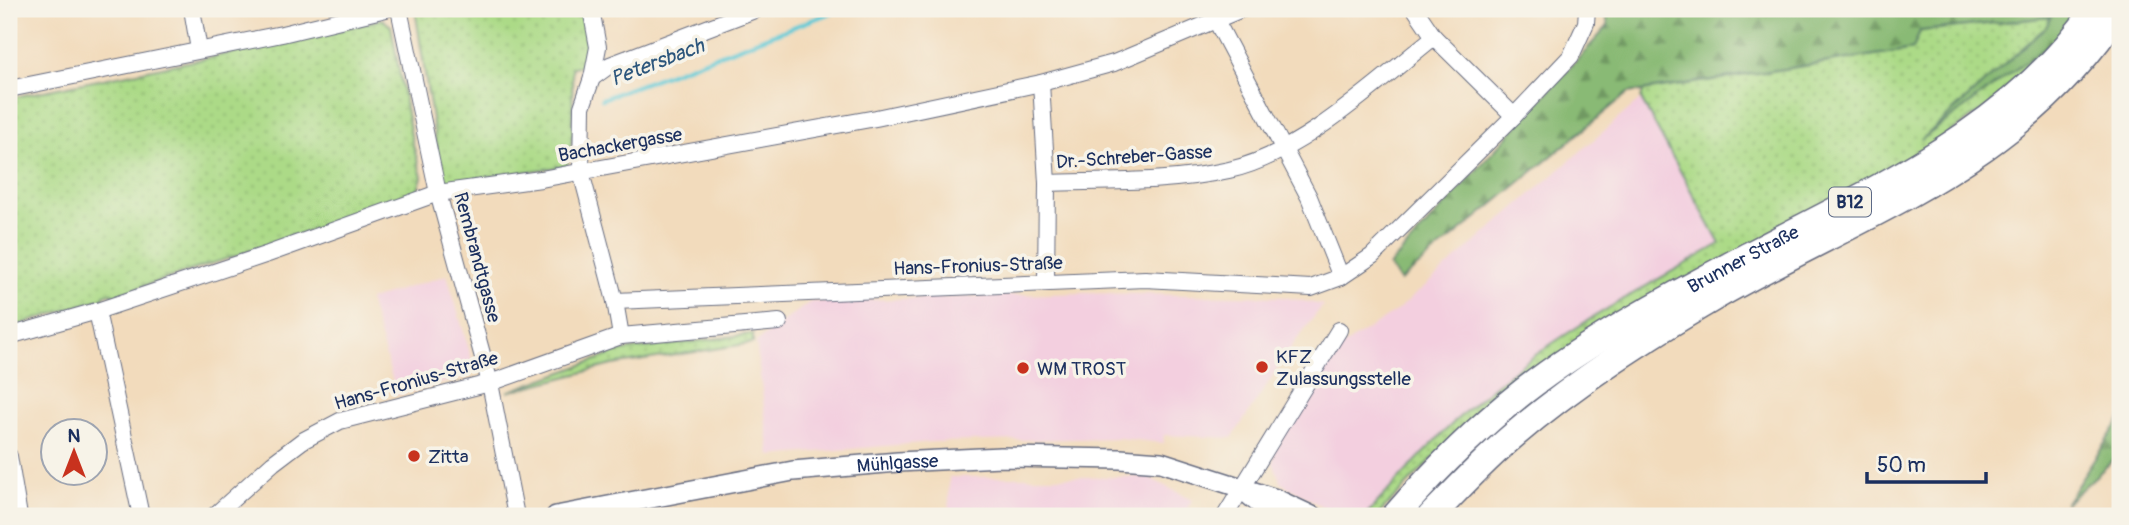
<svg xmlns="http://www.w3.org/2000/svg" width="2129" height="525" viewBox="0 0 2129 525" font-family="Pangolin,sans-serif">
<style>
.built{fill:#f3cfdf}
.grass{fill:url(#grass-dots);stroke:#648472;stroke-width:2}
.forest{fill:url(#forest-firs);stroke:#527469;stroke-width:2}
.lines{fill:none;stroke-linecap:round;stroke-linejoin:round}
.stream{stroke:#5dc9d6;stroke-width:4.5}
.minor-casing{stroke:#666b7f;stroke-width:18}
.tertiary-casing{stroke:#666b7f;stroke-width:22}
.primary-casing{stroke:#666b7f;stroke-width:29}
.minor{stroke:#fff;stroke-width:16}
.tertiary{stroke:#fff;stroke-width:19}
.primary{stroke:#fff;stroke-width:26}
.poi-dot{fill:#c8321e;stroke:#f7f3e8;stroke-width:2.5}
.labels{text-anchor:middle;stroke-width:7;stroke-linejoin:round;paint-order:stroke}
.shield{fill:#f7f3e8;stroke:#5d6a87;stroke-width:2}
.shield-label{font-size:18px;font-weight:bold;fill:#1b2f5e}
.street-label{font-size:19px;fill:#1b2f5e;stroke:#f7f3e8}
.poi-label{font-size:19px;fill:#1b2f5e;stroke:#f7f3e8;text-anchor:start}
.water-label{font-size:21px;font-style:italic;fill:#2c567c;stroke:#f7f3e8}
</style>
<defs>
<pattern id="grass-dots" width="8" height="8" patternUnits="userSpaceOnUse" patternTransform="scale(1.75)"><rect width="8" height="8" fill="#acda87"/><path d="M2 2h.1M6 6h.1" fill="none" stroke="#93bb77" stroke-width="1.8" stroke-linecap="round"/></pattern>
<pattern id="forest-firs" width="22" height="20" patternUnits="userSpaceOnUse" patternTransform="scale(1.75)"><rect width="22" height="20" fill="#89ba74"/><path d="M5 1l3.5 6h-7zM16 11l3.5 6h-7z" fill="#6f9862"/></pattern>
</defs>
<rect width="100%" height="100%" fill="#f7f3e8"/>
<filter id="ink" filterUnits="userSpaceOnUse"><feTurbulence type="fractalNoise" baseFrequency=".0143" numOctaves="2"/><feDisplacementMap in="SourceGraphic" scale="14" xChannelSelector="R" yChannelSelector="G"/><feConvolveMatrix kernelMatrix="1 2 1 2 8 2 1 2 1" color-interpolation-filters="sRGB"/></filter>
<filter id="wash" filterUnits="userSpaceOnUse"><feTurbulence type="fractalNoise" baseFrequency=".00686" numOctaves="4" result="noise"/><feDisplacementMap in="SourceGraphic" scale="28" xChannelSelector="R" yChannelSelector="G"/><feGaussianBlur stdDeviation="1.57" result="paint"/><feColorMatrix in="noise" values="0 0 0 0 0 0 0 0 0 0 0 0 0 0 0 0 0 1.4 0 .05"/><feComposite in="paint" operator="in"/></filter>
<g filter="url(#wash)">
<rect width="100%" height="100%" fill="#f2dbbc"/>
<g class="built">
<path d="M1641,99l79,145 -114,66 -202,164 -39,42h-26l-58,-33 -8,-20 2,-12 57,-98 64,-42z"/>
<path d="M447,275l25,85 -3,16 -72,19 -28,-95z"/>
<path d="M1084,293l200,4 39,8 -28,37 -63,96 -68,-3 -1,8 -44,-5 -188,4 -161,14 -14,-114 54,-40z"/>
<path d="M1148,477l44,23 -6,11 10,5h-247v-39z"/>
</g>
<g class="grass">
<path d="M415,9h167l8,46 -5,10 -13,2 1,67 -6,32 -125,17z"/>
<path d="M2051,17l-4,10 -111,100 123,-90 -65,65 -75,53 -454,270 -88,91h-12c36,-39 72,-80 112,-115 72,-64 160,-109 243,-157l-79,-145 2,-8 270,-42 7,-18z"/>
<path d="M382,19l9,7 21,115 10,36 -5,15 -124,45 -2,-2 -10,6 -168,55 -1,-3 -8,2v3l-95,30v-230l302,-61z"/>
<path d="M753,334v9l-141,22 -105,27 114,-41z"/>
</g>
<g class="forest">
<path d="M1605,9h469l-15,28 -138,103 125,-113 5,-10 -131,14 -7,18 -285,44 -228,188 -11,-15 219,-240z"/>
<path d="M2120,420v34l-55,50z"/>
</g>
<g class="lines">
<path class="stream" d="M602,99l239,-90"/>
</g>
</g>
<g filter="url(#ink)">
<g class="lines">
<defs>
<g id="minor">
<path d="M192,9l7,41"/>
<path d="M399,9l39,184 52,190 26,133"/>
<path d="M591,9l7,38 -6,31 -10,29 -1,65 34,129 6,35"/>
<path d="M1210,9l99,188 32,80"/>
<path d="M1415,9l19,28 80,79"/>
<path d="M592,78l18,-13 147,-56"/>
<path d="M1041,83l6,100 -1,100"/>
<path d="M9,89l273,-55 104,-25"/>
<path d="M1047,183c60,-2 123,0 182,-13 71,-15 148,-88 205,-133"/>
<path d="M615,301l530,-22 166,9 30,-11 31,-21 142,-140 57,-60 15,-33 1,-14"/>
<path d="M97,311l44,205"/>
<path d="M9,336l88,-25 171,-57 170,-61 103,-14 335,-61 165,-35 73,-20 128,-54"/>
<path d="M9,456l10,60"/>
<path d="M214,516l59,-53 29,-22 38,-20 150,-38 131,-47 158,-14"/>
<path d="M1225,516l114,-186"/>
</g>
<g id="tertiary">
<path d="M1248,494l25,22"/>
<path id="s1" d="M556,516l237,-45 105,-9 103,-5 119,2 41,3 115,37 36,17"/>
</g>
<g id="primary">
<path id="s2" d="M1395,516c39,-45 82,-88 129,-125 68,-53 154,-98 231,-139 123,-65 259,-123 340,-243"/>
<path d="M1431,516c27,-27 53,-56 83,-81 62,-53 131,-97 201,-138 152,-87 304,-133 405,-288"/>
</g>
</defs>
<use href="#minor" class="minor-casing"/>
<use href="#tertiary" class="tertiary-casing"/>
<use href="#primary" class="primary-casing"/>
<use href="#minor" class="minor"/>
<use href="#tertiary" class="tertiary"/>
<use href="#primary" class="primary"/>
</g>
</g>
<g class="poi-dot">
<circle cx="1262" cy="367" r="7"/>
<circle cx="1023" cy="368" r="7"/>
<circle cx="414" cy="456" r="7"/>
</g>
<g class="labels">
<rect class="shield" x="1829" y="187.5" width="42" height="29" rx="5"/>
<g class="shield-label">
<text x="1850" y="208">B12</text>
</g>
<g class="street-label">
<text transform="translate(620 144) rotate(-10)" y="7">Bachackergasse</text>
<text transform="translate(1134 156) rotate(-4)" y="7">Dr.-Schreber-Gasse</text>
<text transform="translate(478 257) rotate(75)" y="7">Rembrandtgasse</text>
<text dy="7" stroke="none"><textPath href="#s2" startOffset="436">Brunner Straße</textPath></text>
<text transform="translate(978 265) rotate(-2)" y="7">Hans-Fronius-Straße</text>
<text transform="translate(416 380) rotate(-16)" y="7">Hans-Fronius-Straße</text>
<text dy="7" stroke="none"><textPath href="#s1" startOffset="346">Mühlgasse</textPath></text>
</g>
<g class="poi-label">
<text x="1276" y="363">KFZ<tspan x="1276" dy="22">Zulassungsstelle</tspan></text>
<text x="1037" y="375">WM TROST</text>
<text x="428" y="463">Zitta</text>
</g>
<g class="water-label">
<text transform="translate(657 62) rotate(-21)" y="7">Petersbach</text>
</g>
</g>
<rect width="2129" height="525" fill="none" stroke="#f7f3e8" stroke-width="35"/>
<g transform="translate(74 452)"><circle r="33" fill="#f7f3e8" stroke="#9fa5b1" stroke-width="2"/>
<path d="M0-5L12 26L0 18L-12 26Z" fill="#c8321e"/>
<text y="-10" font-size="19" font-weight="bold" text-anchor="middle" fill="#1b2f5e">N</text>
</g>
<path d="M1867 472v10h119v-10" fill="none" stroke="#1b2f5e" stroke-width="3.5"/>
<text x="1877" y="472" font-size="21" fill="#1b2f5e" stroke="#f7f3e8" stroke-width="5" paint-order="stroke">50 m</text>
</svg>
